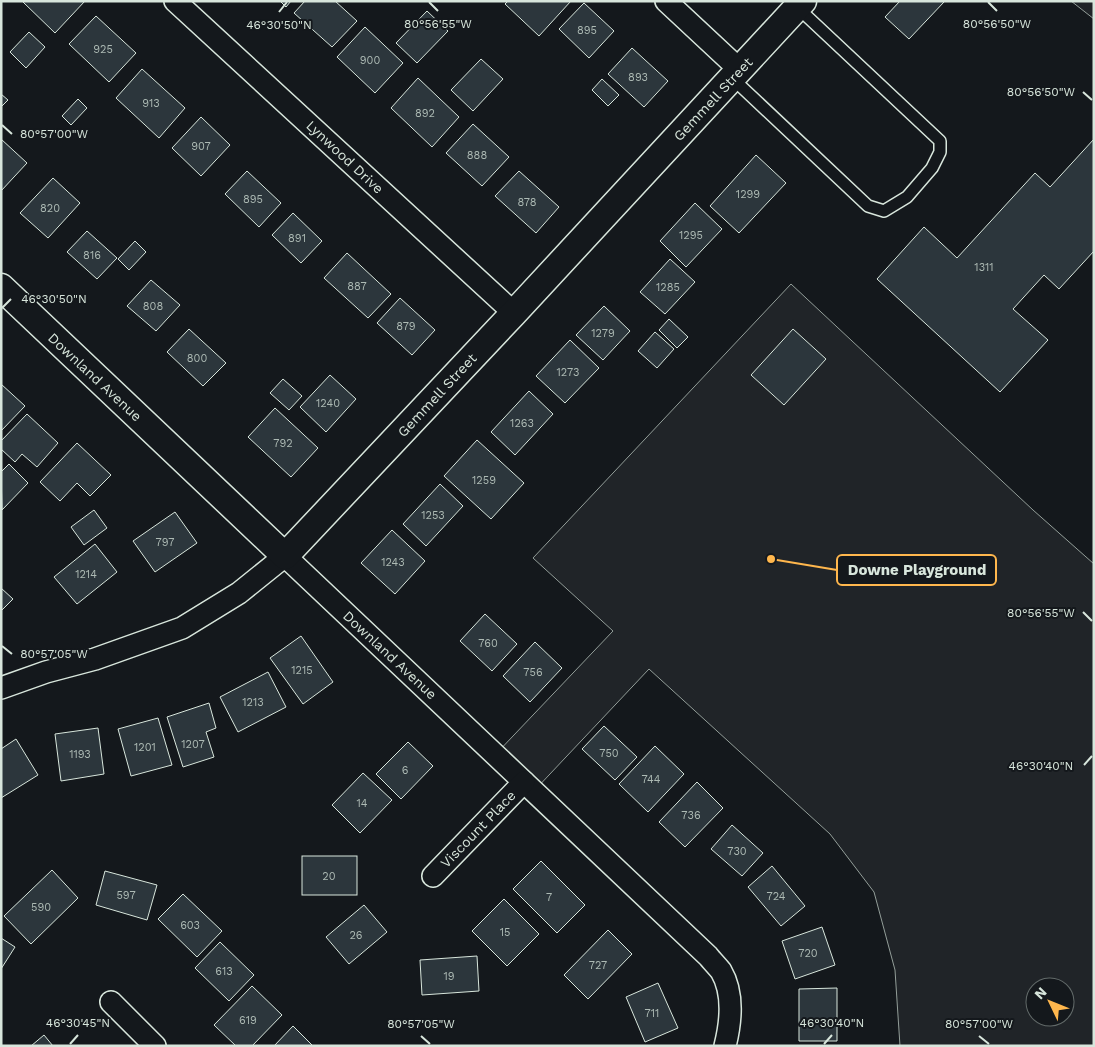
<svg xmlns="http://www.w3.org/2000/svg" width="1095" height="1047" viewBox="0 0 1095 1047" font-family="'Work Sans',sans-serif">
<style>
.green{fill:#202428;stroke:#939e99;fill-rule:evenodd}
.building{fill:#2c363c;stroke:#d8e6dc}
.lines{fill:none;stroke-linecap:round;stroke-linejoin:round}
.service-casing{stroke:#d8e6dc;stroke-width:14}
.minor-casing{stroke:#d8e6dc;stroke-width:24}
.tertiary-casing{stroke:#d8e6dc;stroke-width:29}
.service{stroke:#14181c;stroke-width:11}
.minor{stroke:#14181c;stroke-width:21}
.tertiary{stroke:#14181c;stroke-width:26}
.ticks{fill:none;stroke:#d8e6dc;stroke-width:2}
.labels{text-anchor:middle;stroke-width:4;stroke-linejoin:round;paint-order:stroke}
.number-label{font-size:11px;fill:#adbab4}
.street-label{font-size:14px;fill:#d8e6dc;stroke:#14181c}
.ticks-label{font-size:12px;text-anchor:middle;fill:#d8e6dc;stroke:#14181c;stroke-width:4;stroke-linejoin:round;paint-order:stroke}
.leader{fill:none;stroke:#ffb74d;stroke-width:2}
.callout-dot{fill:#ffb74d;stroke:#14181c;stroke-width:2}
.callout{fill:#14181c;stroke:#ffb74d;stroke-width:2}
.callout-label{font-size:15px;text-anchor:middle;font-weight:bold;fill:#d8e6dc}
</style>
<rect width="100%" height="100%" fill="#14181c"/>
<g class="green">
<path d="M1071,1h23v18z"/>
<path d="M791,284l242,226 61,54v482h-194l-5,-76 -21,-78 -44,-58 -181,-165 -116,123 -39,-36 119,-125 -80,-73zM1035,987h30v30h-30z"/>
</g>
<g class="building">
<path d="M24,1h61l-30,32 -32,-31z"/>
<path d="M280,1h11l-5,6z"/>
<path d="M305,1h30l22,20 -25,26 -38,-34z"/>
<path d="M508,1h63l-32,35 -34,-32z"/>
<path d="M900,1h44v1l-35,37 -24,-22z"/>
<path d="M584,3l30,28 -25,27 -30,-29z"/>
<path d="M427,11l21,20 -31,32 -21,-20z"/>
<path d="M96,16l40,37 -27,29 -40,-38z"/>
<path d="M365,27l38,36 -28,30 -38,-36z"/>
<path d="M29,32l16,15 -19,21 -16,-16z"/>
<path d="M632,48l36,33 -24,26 -36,-33z"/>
<path d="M481,59l22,20 -30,32 -22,-21z"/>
<path d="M142,69l43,39 -26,30 -43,-40z"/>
<path d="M418,78l41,39 -27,30 -41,-39z"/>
<path d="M602,79l17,16 -11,11 -16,-16z"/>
<path d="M1,94l7,6 -7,7z"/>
<path d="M78,99l9,9 -16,17 -9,-9z"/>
<path d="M201,117l29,28 -29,31 -29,-28z"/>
<path d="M473,124l36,33 -27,29 -36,-33z"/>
<path d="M1,139l26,24 -26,28z"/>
<path d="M1094,139v112l-35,38 -15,-14 -31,34 35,31 -48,52 -123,-113 47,-52 33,31 78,-85 15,14z"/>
<path d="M756,155l30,28 -47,50 -29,-27z"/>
<path d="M247,171l34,32 -22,24 -34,-33z"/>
<path d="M519,171l40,36 -23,26 -41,-37z"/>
<path d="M53,178l27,25 -32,35 -28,-25z"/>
<path d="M695,203l27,26 -36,38 -26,-26z"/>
<path d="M293,213l29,28 -21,22 -29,-28z"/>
<path d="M87,231l30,27 -20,21 -30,-27z"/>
<path d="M135,241l11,11 -17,18 -11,-11z"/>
<path d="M347,253l44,41 -23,24 -44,-40z"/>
<path d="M670,259l25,23 -30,32 -25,-22z"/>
<path d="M151,280l29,25 -24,26 -29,-25z"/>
<path d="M400,298l35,32 -23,25 -35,-32z"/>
<path d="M604,306l26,25 -27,29 -27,-25z"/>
<path d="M669,319l19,18 -11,11 -18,-18z"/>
<path d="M189,329l37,34 -23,23 -36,-34z"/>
<path d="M793,329l33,30 -42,46 -33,-30z"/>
<path d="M655,332l19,17 -17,19 -19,-17z"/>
<path d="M570,340l29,28 -34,35 -29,-27z"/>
<path d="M330,375l26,24 -30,33 -26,-25z"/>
<path d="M283,379l19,17 -13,14 -19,-17z"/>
<path d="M1,384l24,22 -24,25z"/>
<path d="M529,391l24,23 -38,41 -24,-23z"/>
<path d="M275,408l43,40 -27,29 -43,-40z"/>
<path d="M27,414l31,29 -21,24 -15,-13 -7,8 -14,-13v-8z"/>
<path d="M477,440l47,43 -33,36 -47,-43z"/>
<path d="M77,443l34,32 -21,21 -13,-13 -17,18 -20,-19z"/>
<path d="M9,464l19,19 -26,27 -1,-38z"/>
<path d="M440,484l23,22 -37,40 -23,-22z"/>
<path d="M94,510l13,18 -23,17 -13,-18z"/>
<path d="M175,512l22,31 -42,29 -22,-31z"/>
<path d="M392,530l33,31 -30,33 -34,-31z"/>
<path d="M95,544l22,28 -40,32 -23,-27z"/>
<path d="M1,588l12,11 -12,12z"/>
<path d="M485,614l32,30 -25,27 -32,-30z"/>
<path d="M301,636l32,46 -30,22 -33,-46z"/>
<path d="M535,642l27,26 -32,34 -27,-26z"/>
<path d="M268,672l18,35 -48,25 -18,-35z"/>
<path d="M209,703l7,25 -10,4 8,25 -31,10 -16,-50z"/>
<path d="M158,718l14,47 -41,11 -13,-47z"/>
<path d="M604,726l33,31 -22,23 -33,-31z"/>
<path d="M98,728l6,46 -43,7 -6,-47z"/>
<path d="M16,739l22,36 -37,23v-49z"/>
<path d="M408,742l25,24 -32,33 -25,-25z"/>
<path d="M655,746l29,28 -36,38 -29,-28z"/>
<path d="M363,773l29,27 -32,33 -28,-28z"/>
<path d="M697,782l26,26 -38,39 -26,-25z"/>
<path d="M732,825l31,28 -21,23 -31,-27z"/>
<rect x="302" y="856" width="55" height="39"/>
<path d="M541,861l44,44 -28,28 -44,-44z"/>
<path d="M772,866l33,40 -24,20 -33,-39z"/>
<path d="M52,870l26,28 -47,46 -27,-28z"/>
<path d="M105,871l52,14 -10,35 -51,-15z"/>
<path d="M183,894l39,37 -25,26 -39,-38z"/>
<path d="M504,899l35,35 -32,32 -35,-35z"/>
<path d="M364,905l23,27 -38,32 -23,-27z"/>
<path d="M822,927l13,38 -40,14 -13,-38z"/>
<path d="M608,930l24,24 -44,45 -24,-24z"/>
<path d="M1,938l14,9 -14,22z"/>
<path d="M220,942l34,33 -25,26 -34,-33z"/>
<path d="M477,956l2,35 -57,4 -2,-35z"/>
<path d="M658,983l20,45 -33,14 -19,-45z"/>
<path d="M252,986l30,29 -30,31h-16l-22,-21z"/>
<path d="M837,988v53h-38v-52z"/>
<path d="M293,1026l20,20h-39z"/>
<path d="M44,1035l9,11h-22z"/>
</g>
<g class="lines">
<defs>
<path id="service" d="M732,78l136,128 16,5 23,-14 25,-29 8,-16v-11l-143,-134"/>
<g id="minor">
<path d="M175,1l339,312"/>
<path d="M666,1l74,69"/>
<path d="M1,688l45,-16 49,-13 87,-31 57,-35 46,-37 423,400c4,5 9,10 13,15 13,22 10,51 4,75"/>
<path d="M433,876l91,-94"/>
<path d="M111,1002l44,44"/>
</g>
<path id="tertiary" d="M1,287l284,269 229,-243 289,-312"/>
</defs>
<use href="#service" class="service-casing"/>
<use href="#minor" class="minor-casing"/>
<use href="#tertiary" class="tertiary-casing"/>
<use href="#service" class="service"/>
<use href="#minor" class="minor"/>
<use href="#tertiary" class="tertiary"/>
</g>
<path class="ticks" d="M429,2l9,9M988,2l9,9M279,12l8,-10M1083,92l9,8M2,125l10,9M2,308l9,-9M1083,612l9,9M2,646l10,8M1084,765l8,-9M421,1036l9,8M979,1036l10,8M70,1044l8,-9M824,1044l8,-9"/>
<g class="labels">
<g class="number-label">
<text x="587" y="34">895</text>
<text x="103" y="53">925</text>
<text x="370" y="64">900</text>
<text x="638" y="81">893</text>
<text x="151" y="107">913</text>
<text x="425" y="117">892</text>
<text x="201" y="150">907</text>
<text x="477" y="159">888</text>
<text x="748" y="198">1299</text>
<text x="253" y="203">895</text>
<text x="527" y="206">878</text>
<text x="50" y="212">820</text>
<text x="691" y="239">1295</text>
<text x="297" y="242">891</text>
<text x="92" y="259">816</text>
<text x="984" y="271">1311</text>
<text x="357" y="290">887</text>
<text x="668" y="291">1285</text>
<text x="153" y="310">808</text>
<text x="406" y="330">879</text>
<text x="603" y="337">1279</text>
<text x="197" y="362">800</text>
<text x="568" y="376">1273</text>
<text x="328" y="407">1240</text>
<text x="522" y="427">1263</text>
<text x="283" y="447">792</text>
<text x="484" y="484">1259</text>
<text x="433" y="519">1253</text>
<text x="165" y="546">797</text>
<text x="393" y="566">1243</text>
<text x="86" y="578">1214</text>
<text x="488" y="647">760</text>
<text x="302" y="674">1215</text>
<text x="533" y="676">756</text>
<text x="253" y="706">1213</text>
<text x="193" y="748">1207</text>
<text x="145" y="751">1201</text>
<text x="609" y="757">750</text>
<text x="80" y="758">1193</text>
<text x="405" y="774">6</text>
<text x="651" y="783">744</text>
<text x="362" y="807">14</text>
<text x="691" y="819">736</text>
<text x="737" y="855">730</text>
<text x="329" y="880">20</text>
<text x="126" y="899">597</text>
<text x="776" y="900">724</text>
<text x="549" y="901">7</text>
<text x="41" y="911">590</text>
<text x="190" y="929">603</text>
<text x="505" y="936">15</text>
<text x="356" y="939">26</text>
<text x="808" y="957">720</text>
<text x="598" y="969">727</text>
<text x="224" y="975">613</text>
<text x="449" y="980">19</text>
<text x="652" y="1017">711</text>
<text x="248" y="1024">619</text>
</g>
<g class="street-label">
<text transform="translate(713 99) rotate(-47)" y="5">Gemmell Street</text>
<text transform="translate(345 157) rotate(43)" y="5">Lynwood Drive</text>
<text transform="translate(95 377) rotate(43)" y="5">Downland Avenue</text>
<text transform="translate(437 395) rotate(-47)" y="5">Gemmell Street</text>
<text transform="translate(390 655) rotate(43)" y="5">Downland Avenue</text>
<text transform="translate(478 829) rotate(-46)" y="5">Viscount Place</text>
</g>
</g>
<g class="ticks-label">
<text x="438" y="28">80°56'55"W</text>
<text x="997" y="28">80°56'50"W</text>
<text x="279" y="29">46°30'50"N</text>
<text x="1041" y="96">80°56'50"W</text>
<text x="54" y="138">80°57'00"W</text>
<text x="54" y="303">46°30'50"N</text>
<text x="1041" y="617">80°56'55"W</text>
<text x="54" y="658">80°57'05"W</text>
<text x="1041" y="770">46°30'40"N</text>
<text x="78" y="1027">46°30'45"N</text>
<text x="832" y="1027">46°30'40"N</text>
<text x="421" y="1028">80°57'05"W</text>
<text x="979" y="1028">80°57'00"W</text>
</g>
<path class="leader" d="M771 559L837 570"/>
<circle class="callout-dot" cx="771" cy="559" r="5"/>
<rect class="callout" x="837" y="555" width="159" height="30" rx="5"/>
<g class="callout-label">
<text x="917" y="575">Downe Playground</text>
</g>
<rect width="1095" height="1047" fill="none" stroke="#d8e6dc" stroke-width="5"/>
<g transform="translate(1050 1002) rotate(313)"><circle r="24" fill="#14181c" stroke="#626a69"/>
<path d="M0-4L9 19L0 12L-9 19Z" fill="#ffb74d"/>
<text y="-8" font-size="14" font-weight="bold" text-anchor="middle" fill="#d8e6dc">N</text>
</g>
</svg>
